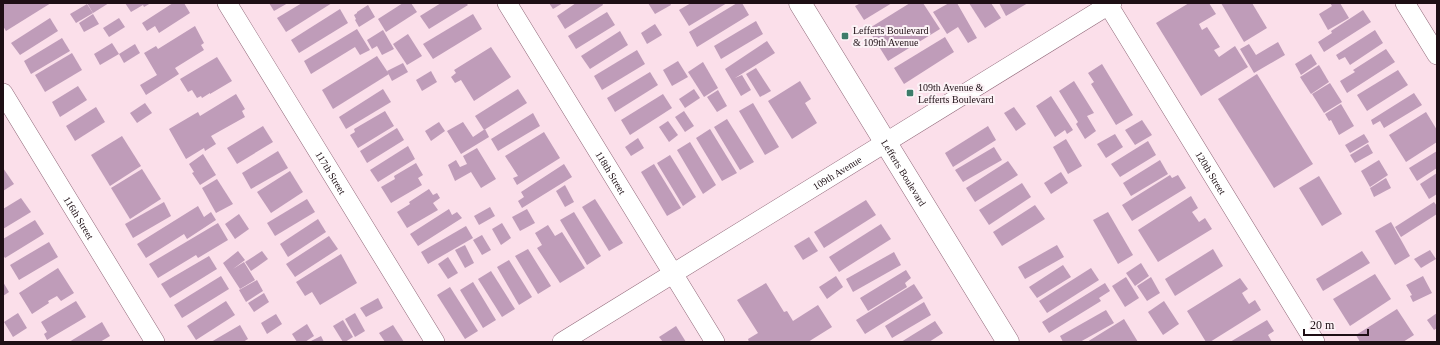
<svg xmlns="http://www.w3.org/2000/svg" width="1440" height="345" viewBox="0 0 1440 345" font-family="'Times New Roman',serif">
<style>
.building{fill:#bf9cb9}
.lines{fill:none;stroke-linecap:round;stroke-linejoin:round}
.minor-casing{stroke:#91697a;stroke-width:20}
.tertiary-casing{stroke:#91697a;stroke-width:23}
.minor{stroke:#fff;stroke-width:19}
.tertiary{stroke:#fff;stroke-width:22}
.poi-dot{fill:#3d7c6a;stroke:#fcf2f6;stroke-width:1.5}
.labels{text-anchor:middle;stroke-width:4;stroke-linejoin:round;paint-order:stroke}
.poi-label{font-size:10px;fill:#1e0f15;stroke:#fcf2f6;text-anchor:start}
.street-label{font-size:10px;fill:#1e0f15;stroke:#fcf2f6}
</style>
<rect width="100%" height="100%" fill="#fbdfea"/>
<g class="building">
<path d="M5,3h46l-45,28 -3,-5v-22z"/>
<path d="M87,3h22l-16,10z"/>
<path d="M125,3h26l-7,4 -1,-2 -12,7z"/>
<path d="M173,3h11l6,10 -31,20 -4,-7 -8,5 -5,-8z"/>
<path d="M269,3h19l-14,8z"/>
<path d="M302,3h30l-46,29 -9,-14z"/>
<path d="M403,3h8l6,9 -31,20 -8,-13z"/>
<path d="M441,3h25l2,2 -39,24 -9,-13z"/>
<path d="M549,3h14l-10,6z"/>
<path d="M576,3h26l1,2 -38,24 -8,-13z"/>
<path d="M648,3h22l1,2 -16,9z"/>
<path d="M691,3h36l-38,23 -10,-16z"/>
<path d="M737,3h5l7,12 -52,32 -8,-15z"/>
<path d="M861,3h31l-28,17 -9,-14z"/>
<path d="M910,3h13l17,26 -52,32 -20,-32z"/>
<path d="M949,3h8l20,35 -9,5 -10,-16 -11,7 -14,-22z"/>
<path d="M969,3h22l10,15 -16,10z"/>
<path d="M999,3h29l-22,13z"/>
<path d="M1189,3h20l7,11 -17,10 3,6 5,-3 13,20 -6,3 5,7 16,-11 13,21 -47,29 -45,-73z"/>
<path d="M1221,3h31l15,25 -23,14z"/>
<path d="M1330,3h10l9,15 -21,12 -9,-16 13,-8z"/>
<path d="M87,4l6,9 -17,10 -6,-9z"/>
<path d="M368,5l7,12 -16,10 -4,-7 1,-1 -2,-4 3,-2v-1z"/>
<path d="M340,9l8,14 -49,30 -8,-13z"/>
<path d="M1363,10l8,12 -47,30 -6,-10 14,-9 -1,-2z"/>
<path d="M607,12l8,13 -39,24 -8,-13z"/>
<path d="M93,14l6,10 -15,8 -5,-9z"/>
<path d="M473,14l9,15 -49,30 -10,-15z"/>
<path d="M50,18l8,13 -38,24 -9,-12z"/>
<path d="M119,18l6,9 -16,10 -6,-9z"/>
<path d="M756,21l7,13 -42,25 -7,-13z"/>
<path d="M655,24l7,11 -15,9 -6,-11z"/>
<path d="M195,26l9,17 -3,2 3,5 -29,18 4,6 -33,21 -6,-10 17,-10 -13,-22 12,-7 2,3z"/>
<path d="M357,29l13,21 -10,5 -5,-8 -44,27 -7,-13z"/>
<path d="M383,30l11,19 -12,6 -5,-9 -5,3 -5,-9z"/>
<path d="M1375,30l8,13 -33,22 -5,-8 -6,3 -3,-5z"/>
<path d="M620,31l8,14 -38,24 -9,-13z"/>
<path d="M408,34l14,22 -15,9 -14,-21z"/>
<path d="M945,37l9,15 -50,32 -10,-16z"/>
<path d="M62,38l8,13 -39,23 -7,-13z"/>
<path d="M767,41l8,12 -40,25 7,-3 9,15 -10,6 -16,-27z"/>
<path d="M1278,42l7,13 -31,18 -14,-24 9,-5 7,11z"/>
<path d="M112,43l7,11 -19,11 -6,-11z"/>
<path d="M135,44l5,9 -16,10 -5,-9z"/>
<path d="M491,47l20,30 -37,24 -13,-21 -6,3 -4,-6 5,-4 -2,-3z"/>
<path d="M1386,49l9,13 -48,31 -7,-12 15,-9 -2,-2z"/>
<path d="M637,50l8,14 -43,26 -8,-14z"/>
<path d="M72,53l10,17 -37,22 -10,-17z"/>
<path d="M1311,54l6,10 -16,11 -6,-11z"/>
<path d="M377,56l12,18 -56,35 -11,-19z"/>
<path d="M217,57l15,24 -22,13v-1l-8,5 -1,-2 -4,2 -5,-8 -4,2 -8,-13z"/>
<path d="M678,61l10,16 -16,9 -9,-16z"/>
<path d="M703,62l15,26 -14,9 -16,-25z"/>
<path d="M403,63l5,9 -16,9 -5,-10z"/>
<path d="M1102,64l31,51 -17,10 -25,-41 3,-2 -6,-9z"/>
<path d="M1319,65l10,17 -18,12 -11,-17z"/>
<path d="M756,68l15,23 -11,6 -14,-23z"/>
<path d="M1398,70l10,15 -41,26 -10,-16z"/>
<path d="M431,71l6,11 -15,9 -6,-11z"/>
<path d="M650,72l8,13 -43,27 -8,-14z"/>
<path d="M1257,74l56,90 -39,24 -56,-89z"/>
<path d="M800,81l11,18 -6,4 12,20 -25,16 -24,-38z"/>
<path d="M1074,81l20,32 -7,3 9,15 -11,8 -9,-15 2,-2 -19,-31z"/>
<path d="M1330,83l12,19 -18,11 -12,-19z"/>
<path d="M78,86l9,14 -27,17 -8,-15z"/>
<path d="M383,89l8,13 -45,27 -7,-12z"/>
<path d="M518,89l9,14 -43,27 -9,-14z"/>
<path d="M694,89l6,9 -15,10 -6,-9z"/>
<path d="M718,90l9,16 -10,6 -10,-15z"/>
<path d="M1414,93l8,12 -38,23 -4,-7 -7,4 -2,-5z"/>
<path d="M236,94l9,15 -3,2 3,6 -34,19 5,8 -11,7 -1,-3 -18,11 -17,-30 29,-17 2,4z"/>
<path d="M663,94l9,14 -42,27 -9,-15z"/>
<path d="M1051,96l22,34 -6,4 -2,-4 -10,7 -19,-31z"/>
<path d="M145,103l7,10 -15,10 -7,-10z"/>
<path d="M753,103l26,44 -14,8 -26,-44z"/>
<path d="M1341,104l13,22 -15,9 -8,-15 -2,1 -4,-7z"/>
<path d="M96,107l9,15 -30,19 -9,-15z"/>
<path d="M1014,107l12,17 -10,7 -12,-18z"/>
<path d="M385,111l9,15 -36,22 -8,-13 5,-3 -1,-3z"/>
<path d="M684,111l10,15 -9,6 -10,-15z"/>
<path d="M1426,112l11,18v12l-31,20 -17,-27z"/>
<path d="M533,113l7,13 -42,25 -7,-12z"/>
<path d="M727,119l27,43 -14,8 -26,-43z"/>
<path d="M1142,120l10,15 -17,10 -10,-15z"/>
<path d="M668,121l10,14 -9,7 -10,-15z"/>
<path d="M439,122l6,9 -14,10 -6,-10z"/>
<path d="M463,122l10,15 12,-8 4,8 -28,17 -14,-23z"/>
<path d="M263,126l10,16 -36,22 -10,-16z"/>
<path d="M988,126l8,14 -43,27 -8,-14z"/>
<path d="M397,128l7,12 -37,23 -7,-12z"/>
<path d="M710,129l27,44 -15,8 -26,-43z"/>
<path d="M544,132l16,26 -43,27 -4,-7 5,-2 -13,-20z"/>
<path d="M1115,134l8,13 -17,11 -9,-14z"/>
<path d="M1364,134l5,8 -19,11 -5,-8z"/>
<path d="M122,136l19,30 -31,20 -19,-31z"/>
<path d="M638,138l6,10 -13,8 -6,-9z"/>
<path d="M1066,139l16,27 -14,8 -15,-27z"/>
<path d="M1148,141l8,14 -36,22 -9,-13z"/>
<path d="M690,142l26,43 -13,9 -26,-44z"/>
<path d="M1368,144l5,9 -18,10 -5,-8z"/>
<path d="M408,146l7,13 -37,23 -8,-12z"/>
<path d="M994,147l8,13 -39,22 -8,-12z"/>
<path d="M477,148l19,31 -15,9 -10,-16 -16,9 -7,-16 8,-5 4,7 7,-3 -4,-8z"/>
<path d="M278,151l10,17 -37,21 -9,-16z"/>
<path d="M1437,151v17l-20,13 -8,-13z"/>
<path d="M203,154l13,21 -16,10 -8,-12 2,-1 -5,-8z"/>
<path d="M670,155l26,42 -13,9 -26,-43z"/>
<path d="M1160,160l8,14 -37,22 -8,-13z"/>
<path d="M1379,160l9,15 -18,12 -9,-16z"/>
<path d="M1008,161l10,14 -43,27 -9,-14z"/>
<path d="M416,163l7,12 -5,3 4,7 -31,18 -10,-16 14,-8 -1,-3z"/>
<path d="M564,164l8,13 -50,31 -4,-7 6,-4 -3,-5z"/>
<path d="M654,164l27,44 -14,8 -26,-44z"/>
<path d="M3,168l11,16 -11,7z"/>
<path d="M142,169l19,30 -31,20 -19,-31z"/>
<path d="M290,171l13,21 -32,21 -14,-21z"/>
<path d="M1061,172l7,11 -17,11 -7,-11z"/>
<path d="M1437,173v21l-8,5 -9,-15z"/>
<path d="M1170,175l2,3 6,-3 8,13 -54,33 -10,-16z"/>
<path d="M1319,176l23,38 -20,12 -23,-38z"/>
<path d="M1386,178l5,10 -17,9 -4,-9z"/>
<path d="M217,179l16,25 -17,9 -14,-25z"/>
<path d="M1022,183l9,14 -42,28 -10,-15z"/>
<path d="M565,185l9,17 -9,5 -9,-16z"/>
<path d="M429,189l4,6 4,-2 3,5 -7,5 5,7 -31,18 -10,-16 13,-8 -1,-2z"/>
<path d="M1191,196l7,12 -6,4 7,10 6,-4 7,11 -54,33 -20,-32z"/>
<path d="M21,198l10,14 -28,17v-20z"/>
<path d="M307,199l8,13 -40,24 -8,-13z"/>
<path d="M595,199l28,44 -14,8 -27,-44z"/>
<path d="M866,200l10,15 -52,33 -10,-16z"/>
<path d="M164,202l7,14 -38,22 -8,-14z"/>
<path d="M1434,202l3,4v8l-36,23 -6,-10z"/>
<path d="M1035,205l10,14 -43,27 -9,-14z"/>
<path d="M198,206l6,11 7,-5 5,8 -29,19 -3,-5 -38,24 -9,-14z"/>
<path d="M490,207l5,9 -16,9 -5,-9z"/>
<path d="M449,209l3,6 5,-3 5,6 -44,28 -8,-12z"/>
<path d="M527,209l8,14 -15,8 -8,-14z"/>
<path d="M574,212l27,44 -14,9 -27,-45z"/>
<path d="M1108,212l25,43 -15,9 -25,-44z"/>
<path d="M239,214l10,15 -14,10 -10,-15z"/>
<path d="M318,219l8,13 -38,25 -8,-13z"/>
<path d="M35,220l9,14 -39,24 -2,-3v-16z"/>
<path d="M1391,222l19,34 -15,9 -20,-34z"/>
<path d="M218,223l10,17 -30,18 -2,-3 -38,23 -9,-14z"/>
<path d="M502,223l9,15 -10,7 -9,-16z"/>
<path d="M881,224l10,15 -52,33 -10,-15z"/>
<path d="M548,225l7,11 7,-4 23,36 -25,15 -23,-35 5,-3 -7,-12z"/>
<path d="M466,226l7,12 -45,26 -7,-12z"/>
<path d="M482,235l9,15 -9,5 -9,-15z"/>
<path d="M329,236l9,13 -43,28 -9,-13z"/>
<path d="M809,237l9,14 -15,9 -9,-14z"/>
<path d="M49,242l9,15 -39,23 -9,-15z"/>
<path d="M465,245l9,18 -9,5 -10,-18z"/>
<path d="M1057,245l7,12 -39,22 -7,-12z"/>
<path d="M528,249l23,37 -13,8 -23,-38z"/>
<path d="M1213,249l10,17 -48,30 -10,-17z"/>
<path d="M1430,250l6,9 -15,9 -7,-9z"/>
<path d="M238,251l7,9 -12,9 11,-7 11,18 -15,9 -17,-26z"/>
<path d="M262,251l6,8 -17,12 -6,-9z"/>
<path d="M1362,251l8,12 -47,28 -7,-12z"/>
<path d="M894,252l7,13 -48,27 -7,-13z"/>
<path d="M341,254l16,29 -37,22 -8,-13 -7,4 -9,-14z"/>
<path d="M209,256l8,13 -47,29 -9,-14z"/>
<path d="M448,257l10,16 -10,6 -10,-15z"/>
<path d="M509,260l23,37 -13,8 -22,-38z"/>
<path d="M1141,263l8,13 -14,10 -9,-13z"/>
<path d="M1063,265l8,12 -34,21 -8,-11z"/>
<path d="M58,268l16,25 -13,8 -4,-5 -9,5 1,2 -17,11 -13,-21z"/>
<path d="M1091,268l8,12 -52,33 -8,-12z"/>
<path d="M906,270l5,8 -6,5 2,4 -39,24 -8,-13z"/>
<path d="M491,271l24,38 -13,8 -24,-38z"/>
<path d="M1375,274l16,25 -41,27 -17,-27z"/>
<path d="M221,276l8,13 -47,29 -8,-13z"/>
<path d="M836,276l7,11 -16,12 -8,-12z"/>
<path d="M1423,276l9,17 -19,9 -3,-6 2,-1 -6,-10z"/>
<path d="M1126,277l13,21 -14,9 -13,-21z"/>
<path d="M1151,277l9,16 -13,8 -10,-15z"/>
<path d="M1240,278l8,11 -6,4 3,5 4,6 6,-4 6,10 -51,32h-4l-19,-31z"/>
<path d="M257,280l6,11 -17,11 -7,-12z"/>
<path d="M3,282l6,10 -6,4z"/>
<path d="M473,282l23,38 -13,8 -23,-38z"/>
<path d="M766,283l18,29 3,-1 6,10 25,-16 14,22 -24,15h-59l-1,-3 10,-6 -21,-33z"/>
<path d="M1105,283l5,8 -11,7 2,3 -52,32 -7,-11z"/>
<path d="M914,284l9,14 -58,36 -9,-14z"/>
<path d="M450,287l28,44 -13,8 -28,-44z"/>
<path d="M264,293l5,9 -15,10 -6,-9z"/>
<path d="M378,298l5,10 -17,9 -6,-9z"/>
<path d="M76,301l10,16 -39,23 -3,-6 3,-2 -6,-10z"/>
<path d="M226,301l9,14 -39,25 -9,-14z"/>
<path d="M1164,301l15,23 -16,11 -15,-23z"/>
<path d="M924,302l7,13 -39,23 -7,-12z"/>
<path d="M1397,309l17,26 -11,7h-43l-4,-7z"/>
<path d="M1106,310l8,13 -34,19h-17l-3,-6z"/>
<path d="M18,313l9,15 -14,9 -9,-15z"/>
<path d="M355,313l10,18 -10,6 -10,-18z"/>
<path d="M1437,313v15l-3,2 -7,-10z"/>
<path d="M276,314l6,10 -15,10 -6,-11z"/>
<path d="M1124,319l14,23h-51z"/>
<path d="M343,320l10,17 -8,5h-2l-10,-16z"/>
<path d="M1267,320l7,11 -6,4 4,7h-42z"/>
<path d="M935,321l8,12 -14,9h-28z"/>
<path d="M102,322l8,14 -10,6h-31z"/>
<path d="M307,324l7,12 -9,6h-8l-5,-8z"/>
<path d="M240,325l8,14 -5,3h-32z"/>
<path d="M393,325l11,17h-19l-6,-9z"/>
<path d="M676,326l10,16h-23l-4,-5z"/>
<path d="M321,336l3,6h-15z"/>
</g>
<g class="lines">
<defs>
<g id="minor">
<path id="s1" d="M227,3l208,339"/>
<path id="s2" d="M507,3l208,339"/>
<path id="s3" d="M1107,3l208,339"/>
<path d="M1405,3l32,52"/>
<path id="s4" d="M3,93l152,249"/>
<path id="s5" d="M562,342l550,-339"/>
</g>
<g id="tertiary">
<path id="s6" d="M800,3l208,339"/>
</g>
</defs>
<use href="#minor" class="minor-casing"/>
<use href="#tertiary" class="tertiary-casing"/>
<use href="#minor" class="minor"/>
<use href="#tertiary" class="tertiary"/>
</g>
<g class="poi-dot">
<rect x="841" y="32" width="8" height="8" rx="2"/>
<rect x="906" y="89" width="8" height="8" rx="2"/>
</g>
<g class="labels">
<g class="poi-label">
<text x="853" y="34">Lefferts Boulevard<tspan x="853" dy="12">&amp; 109th Avenue</tspan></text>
<text x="918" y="91">109th Avenue &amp;<tspan x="918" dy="12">Lefferts Boulevard</tspan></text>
</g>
<g class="street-label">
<text dy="4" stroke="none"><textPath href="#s1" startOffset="199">117th Street</textPath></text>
<text dy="4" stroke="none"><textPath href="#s5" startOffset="323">109th Avenue</textPath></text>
<text dy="4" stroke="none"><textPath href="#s3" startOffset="199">120th Street</textPath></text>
<text dy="4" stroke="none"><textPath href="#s2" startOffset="199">118th Street</textPath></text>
<text dy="4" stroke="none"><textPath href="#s6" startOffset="199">Lefferts Boulevard</textPath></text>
<text dy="4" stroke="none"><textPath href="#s4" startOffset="146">116th Street</textPath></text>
</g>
</g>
<rect width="1440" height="345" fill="none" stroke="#1e0f15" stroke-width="8"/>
<path d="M1304 329v6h64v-6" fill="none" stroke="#1e0f15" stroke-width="2"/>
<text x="1310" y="329" font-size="12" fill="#1e0f15" stroke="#fcf2f6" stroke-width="3" paint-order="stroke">20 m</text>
</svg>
